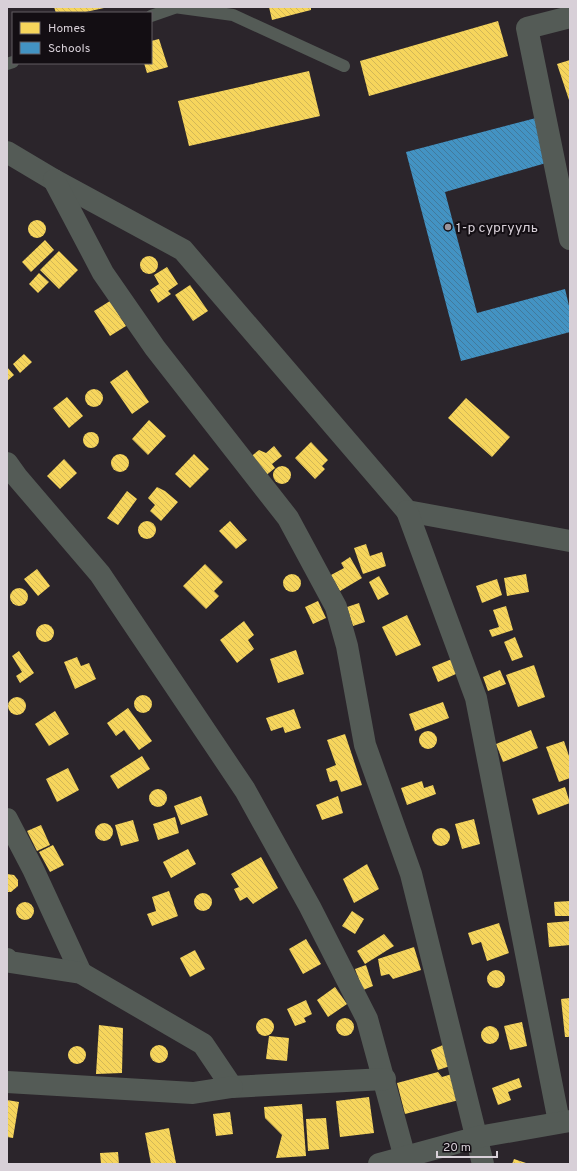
<svg xmlns="http://www.w3.org/2000/svg" width="577" height="1171" viewBox="0 0 577 1171" font-family="Overpass,sans-serif">
<style>
.homes{fill:url(#homes-back-hatch)}
.schools{fill:url(#schools-back-hatch)}
.lines{fill:none;stroke-linecap:round;stroke-linejoin:round}
.service{stroke:#545b56;stroke-width:12}
.minor{stroke:#545b56;stroke-width:22}
.tertiary{stroke:#545b56;stroke-width:22}
.poi-dot{fill:#9b949b;stroke:#130e13;stroke-width:1.5}
.labels{text-anchor:middle;stroke-width:4;stroke-linejoin:round;paint-order:stroke}
.poi-label{font-size:14px;fill:#d8d0d8;stroke:#130e13;text-anchor:start}
</style>
<defs>
<pattern id="homes-back-hatch" width="6" height="6" patternUnits="userSpaceOnUse"><rect width="6" height="6" fill="#f6d55c"/><path d="M-1 5l2 2M0 0l6 6M5-1l2 2" fill="none" stroke="#d2b757"/></pattern>
<pattern id="schools-back-hatch" width="6" height="6" patternUnits="userSpaceOnUse"><rect width="6" height="6" fill="#4393c3"/><path d="M-1 5l2 2M0 0l6 6M5-1l2 2" fill="none" stroke="#427a9c"/></pattern>
</defs>
<rect width="100%" height="100%" fill="#2b252b"/>
<g class="homes">
<path d="M54,7h50v1l-23,5h-25z"/>
<path d="M269,7h42v3l-39,10z"/>
<path d="M498,21l10,35 -139,40 -9,-35z"/>
<path d="M159,39l9,28 -21,6 -3,-10h7v-22z"/>
<path d="M570,60v43l-13,-39z"/>
<path d="M309,71l11,45 -131,30 -11,-45z"/>
<circle cx="37" cy="229" r="9"/>
<path d="M45,240l9,10 -23,22 -9,-10z"/>
<path d="M59,251l19,19 -19,19 -19,-19z"/>
<circle cx="149" cy="265" r="9"/>
<path d="M167,267l11,17 -10,7 3,3 -13,9 -8,-13 9,-6 -5,-9z"/>
<path d="M39,273l10,9 -11,11 -9,-9z"/>
<path d="M190,285l18,26 -15,10 -18,-26z"/>
<path d="M110,301l16,25 -16,10 -16,-25z"/>
<path d="M24,354l8,8 -12,11 -7,-9z"/>
<path d="M7,367l7,8 -7,6z"/>
<path d="M127,370l22,32 -17,12 -22,-32z"/>
<circle cx="94" cy="398" r="9"/>
<path d="M67,397l16,19 -14,12 -16,-20z"/>
<path d="M466,398l44,39 -18,20 -44,-39z"/>
<path d="M149,420l17,16 -18,19 -16,-16z"/>
<circle cx="91" cy="440" r="8"/>
<path d="M311,442l17,18 -6,6 3,3 -10,10 -20,-21z"/>
<path d="M274,446l8,10 -10,8 3,4 -11,9 -15,-19 10,-8 7,3z"/>
<circle cx="120" cy="463" r="9"/>
<path d="M194,454l15,15 -19,19 -15,-14z"/>
<path d="M64,459l13,14 -17,16 -13,-13z"/>
<circle cx="282" cy="475" r="9"/>
<path d="M157,487l8,4 13,11 -17,19 -11,-10 5,-6 -7,-7z"/>
<path d="M127,491l10,8 -19,26 -11,-7z"/>
<circle cx="147" cy="530" r="9"/>
<path d="M230,521l17,19 -11,9 -17,-18z"/>
<path d="M366,544l4,12 12,-4 4,14 -23,8 -9,-26z"/>
<path d="M350,557l12,21 -22,13 -9,-16 13,-7 -3,-5z"/>
<path d="M205,564l18,18 -9,9 5,5 -13,13 -23,-23z"/>
<path d="M37,569l13,17 -12,10 -14,-17z"/>
<circle cx="292" cy="583" r="9"/>
<path d="M526,574l3,18 -22,4 -3,-18z"/>
<path d="M379,576l10,18 -11,6 -9,-18z"/>
<path d="M497,579l5,16 -20,8 -6,-17z"/>
<circle cx="19" cy="597" r="9"/>
<path d="M318,601l8,17 -13,6 -8,-17z"/>
<path d="M359,603l6,19 -12,4 -6,-19z"/>
<path d="M506,606l7,24 -21,7 -3,-7 10,-3 -6,-17z"/>
<path d="M407,615l14,30 -25,11 -14,-29z"/>
<path d="M244,621l10,14 -6,5 6,9 -17,14 -17,-23z"/>
<circle cx="45" cy="633" r="9"/>
<path d="M515,637l8,20 -11,4 -8,-19z"/>
<path d="M296,650l8,24 -26,9 -8,-24z"/>
<path d="M19,651l15,22 -14,10 -4,-7 6,-4 -10,-16z"/>
<path d="M77,657l4,9 8,-3 7,16 -21,10 -11,-27z"/>
<path d="M452,659l6,14 -20,9 -6,-15z"/>
<path d="M534,665l11,32 -27,10 -12,-32z"/>
<path d="M500,670l6,14 -18,7 -5,-14z"/>
<circle cx="143" cy="704" r="9"/>
<circle cx="17" cy="706" r="9"/>
<path d="M443,702l6,16 -34,13 -6,-17z"/>
<path d="M128,708l24,33 -13,9 -15,-20 -8,6 -9,-13z"/>
<path d="M294,709l7,19 -16,5 -2,-6 -12,4 -5,-13z"/>
<path d="M55,711l14,23 -20,12 -14,-22z"/>
<path d="M531,730l7,18 -35,14 -7,-18z"/>
<circle cx="428" cy="740" r="9"/>
<path d="M345,734l17,51 -21,7 -4,-12 -7,2 -4,-13 10,-4 -9,-25z"/>
<path d="M564,741l6,18v19l-11,4 -13,-35z"/>
<path d="M142,756l8,13 -32,20 -8,-13z"/>
<path d="M68,768l11,22 -22,12 -11,-23z"/>
<path d="M422,781l2,7 9,-3 3,9 -29,11 -6,-17z"/>
<path d="M565,787l5,16 -32,12 -6,-16z"/>
<circle cx="158" cy="798" r="9"/>
<path d="M201,796l7,19 -27,10 -7,-19z"/>
<path d="M338,796l5,17 -21,7 -6,-15z"/>
<path d="M175,817l4,16 -21,7 -5,-16z"/>
<path d="M474,819l6,25 -18,5 -7,-25z"/>
<path d="M133,820l6,21 -18,5 -6,-21z"/>
<circle cx="104" cy="832" r="9"/>
<path d="M41,825l9,20 -13,6 -10,-20z"/>
<circle cx="441" cy="837" r="9"/>
<path d="M53,845l11,20 -14,7 -11,-20z"/>
<path d="M188,849l8,15 -25,14 -8,-16z"/>
<path d="M261,857l17,31 -25,16 -6,-7 -7,4 -6,-12 5,-2 -8,-13z"/>
<path d="M367,864l12,25 -25,14 -11,-24z"/>
<path d="M7,874l7,1 4,5v6l-7,6h-4z"/>
<path d="M169,891l9,25 -26,10 -5,-12 9,-3 -4,-14z"/>
<circle cx="203" cy="902" r="9"/>
<path d="M570,901v15h-15l-1,-14z"/>
<circle cx="25" cy="911" r="9"/>
<path d="M352,911l12,8 -9,15 -13,-8z"/>
<path d="M570,921v24l-21,2 -2,-24z"/>
<path d="M499,923l10,30 -22,8 -6,-19 -9,3 -4,-12z"/>
<path d="M384,934l10,12 -29,18 -8,-13z"/>
<path d="M306,939l15,25 -18,10 -14,-25z"/>
<path d="M414,947l7,23 -28,9 -4,-5 -8,2 -3,-17z"/>
<path d="M195,950l10,19 -15,8 -10,-19z"/>
<path d="M366,965l7,21 -10,4 -8,-21z"/>
<circle cx="496" cy="979" r="9"/>
<path d="M335,987l12,17 -19,13 -11,-17z"/>
<path d="M570,998v39h-5l-4,-38z"/>
<path d="M306,1000l6,14 -8,4 2,4 -11,4 -8,-17z"/>
<circle cx="345" cy="1027" r="9"/>
<circle cx="265" cy="1027" r="9"/>
<path d="M522,1022l5,24 -17,4 -6,-24z"/>
<path d="M99,1025l24,3 -1,45 -26,1z"/>
<circle cx="490" cy="1035" r="9"/>
<path d="M269,1036l20,2 -2,23 -21,-2z"/>
<circle cx="159" cy="1054" r="9"/>
<path d="M443,1045l7,21 -12,4 -7,-20z"/>
<circle cx="77" cy="1055" r="9"/>
<path d="M438,1072l4,5 10,-3 7,26 -54,14 -8,-31z"/>
<path d="M519,1078l3,9 -14,5 3,8 -13,5 -6,-17z"/>
<path d="M369,1097l5,36 -34,4 -4,-36z"/>
<path d="M7,1100l12,2 -6,36 -6,-1z"/>
<path d="M302,1104l4,52 -30,2 6,-23 -17,-17 -1,-11z"/>
<path d="M230,1112l3,22 -17,2 -3,-22z"/>
<path d="M326,1118l3,31 -21,2 -2,-32z"/>
<path d="M169,1128l7,35 -25,1 -6,-31z"/>
<path d="M118,1152l1,12h-18l-1,-11z"/>
<path d="M514,1159l15,5h-17z"/>
</g>
<path class="schools" d="M536,118l10,45 -101,29 32,121 88,-24 5,21v22l-109,29 -55,-209z"/>
<g class="lines">
<g class="service">
<path d="M174,7l59,8 111,51"/>
<path d="M151,16l23,-8"/>
<path d="M7,64l6,-2"/>
</g>
<g class="minor">
<path d="M570,17l-43,11 43,211"/>
<path d="M7,152l47,28 129,70 224,261 163,30"/>
<path d="M54,180l49,93 52,75 133,170 48,89 11,39 18,99 46,129 72,290"/>
<path d="M7,463l10,14 83,97 145,216 65,117 57,112 38,139"/>
<path d="M407,511l69,187 83,424"/>
<path d="M7,819l26,50 48,104"/>
<path d="M7,959l3,3 71,11 122,71 29,43 153,-8"/>
<path d="M7,1082l186,11 39,-6"/>
</g>
<path class="tertiary" d="M379,1164l99,-27 92,-16"/>
</g>
<circle class="poi-dot" cx="448" cy="227" r="4"/>
<g class="labels">
<g class="poi-label">
<text x="456" y="232">1-р сургууль</text>
</g>
</g>
<rect width="577" height="1171" fill="none" stroke="#d8d0d8" stroke-width="16"/>
<rect x="12" y="12" width="140" height="52" fill="#130e13" stroke="#625c62"/>
<rect x="20" y="22" width="20" height="12" fill="#f6d55c" stroke="#625c62"/>
<text x="48" y="32" font-size="12" fill="#d8d0d8">Homes</text>
<rect x="20" y="42" width="20" height="12" fill="#4393c3" stroke="#625c62"/>
<text x="48" y="52" font-size="12" fill="#d8d0d8">Schools</text>
<path d="M437 1151v6h60v-6" fill="none" stroke="#d8d0d8" stroke-width="2"/>
<text x="443" y="1151" font-size="12" fill="#d8d0d8" stroke="#130e13" stroke-width="3" paint-order="stroke">20 m</text>
</svg>
